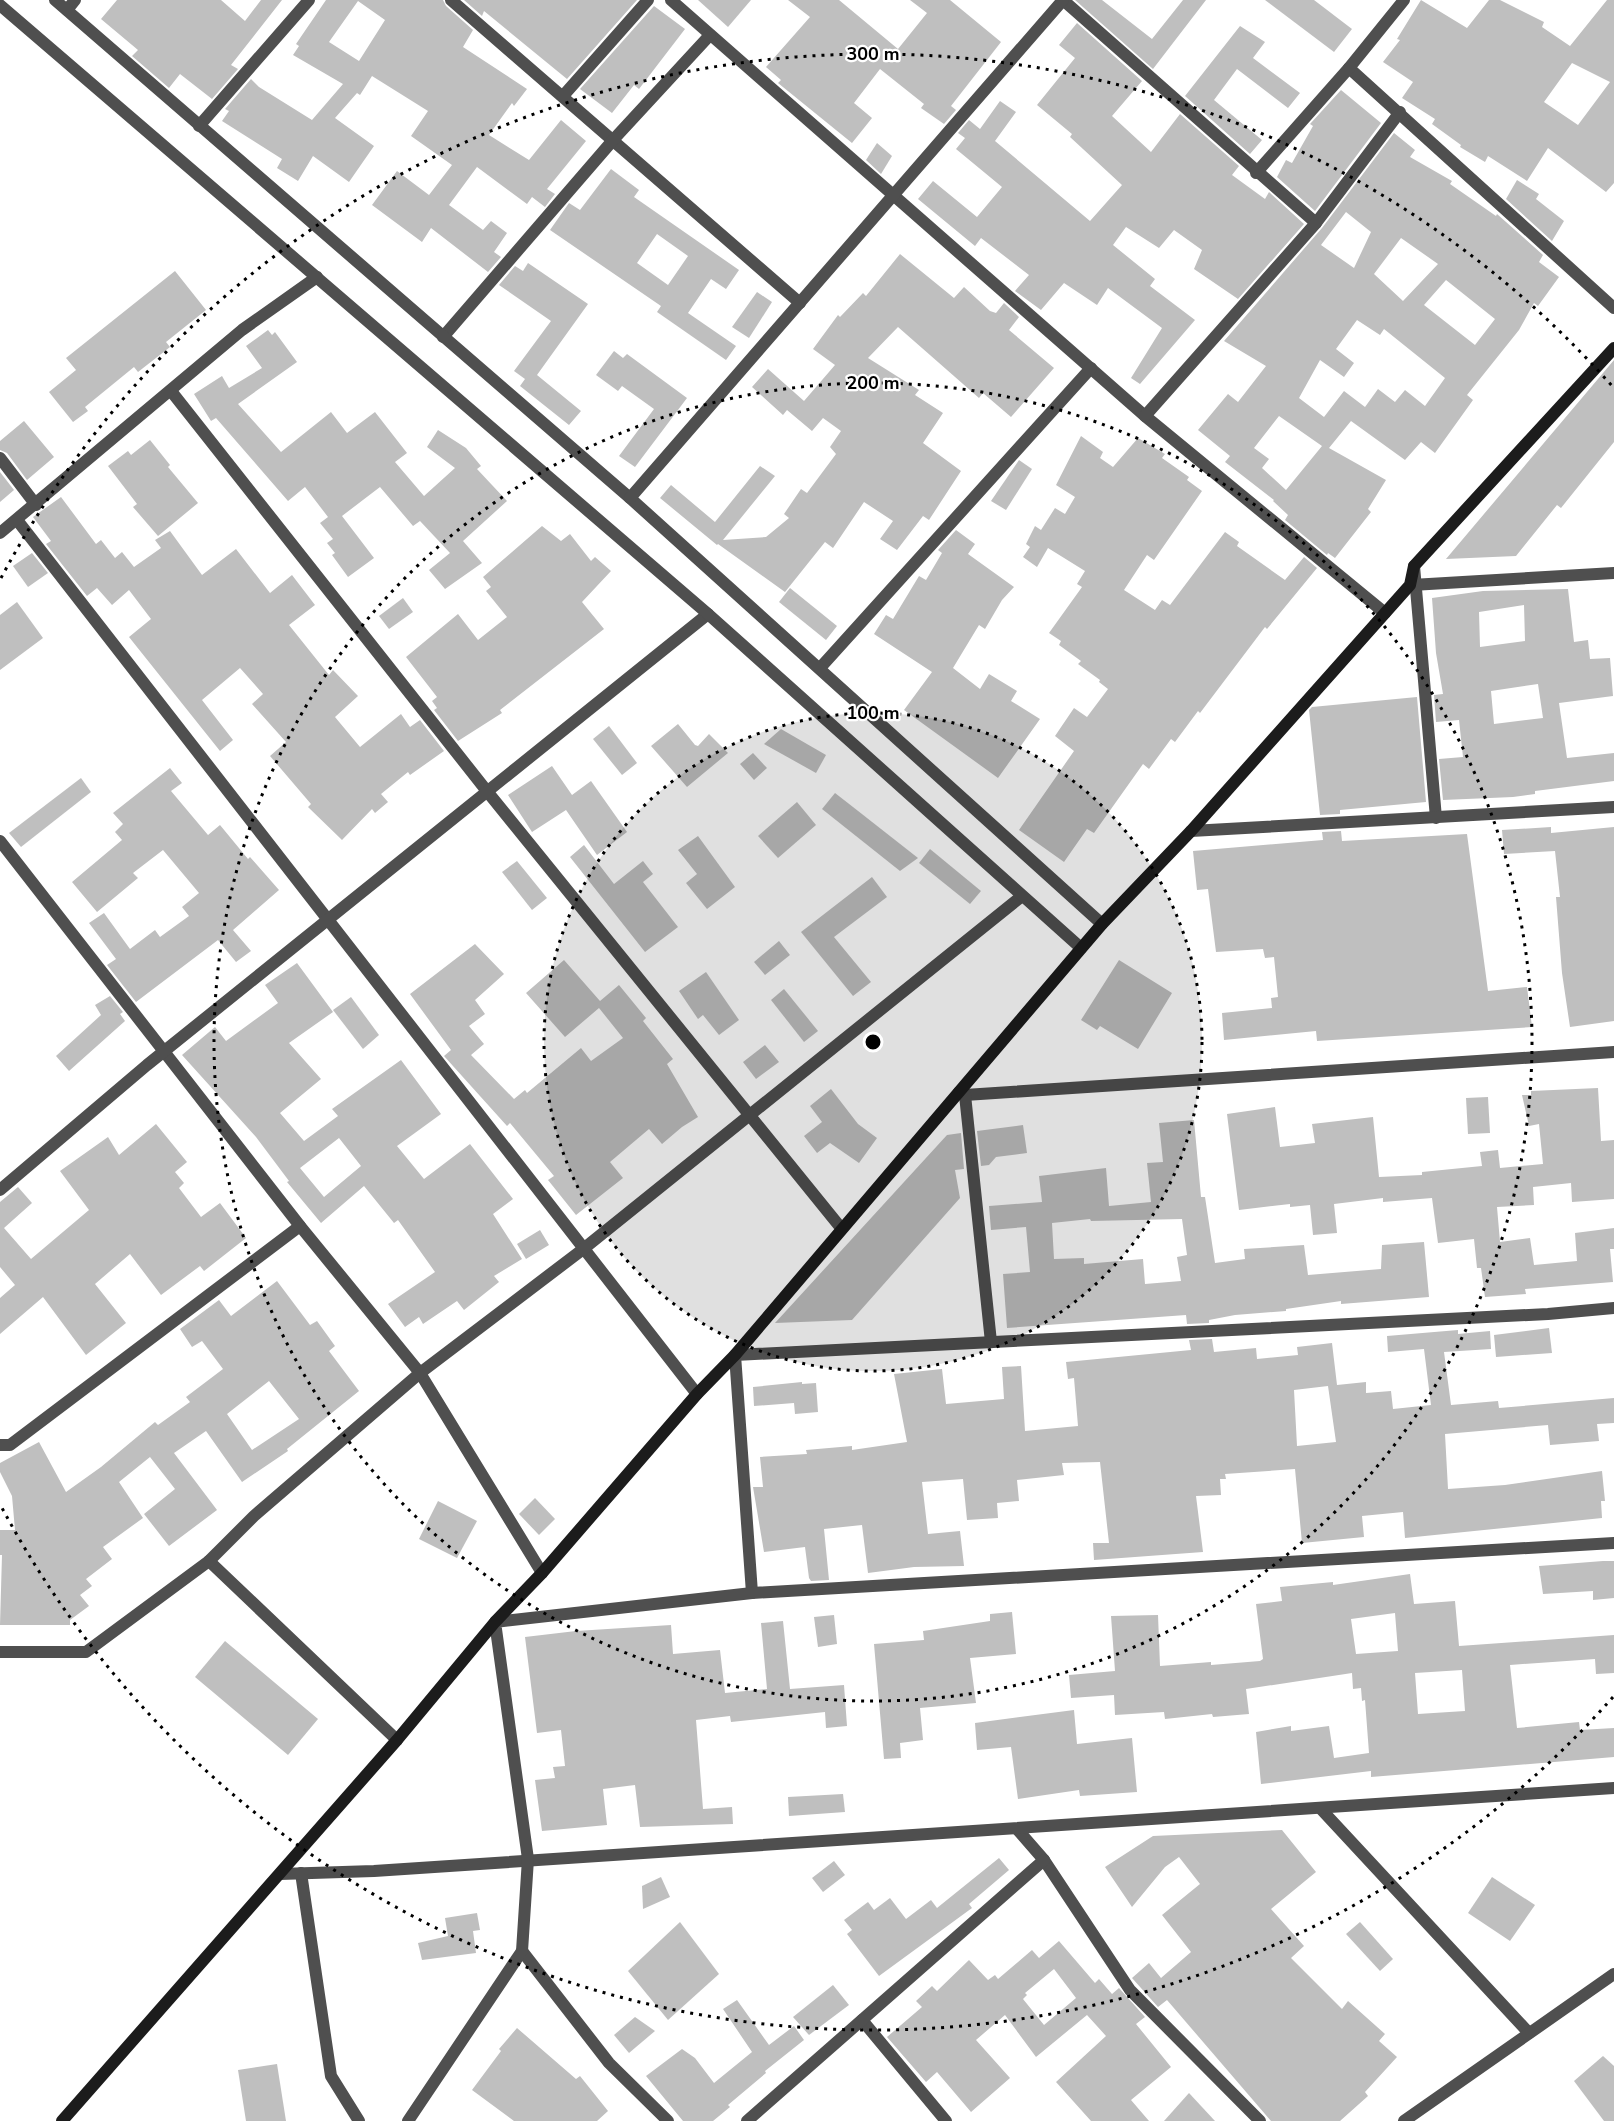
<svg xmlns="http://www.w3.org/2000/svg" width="1614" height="2121" viewBox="0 0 1614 2121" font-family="'Nunito Sans',sans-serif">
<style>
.building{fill:#bfbfbf;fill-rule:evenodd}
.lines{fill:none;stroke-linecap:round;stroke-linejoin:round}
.minor{stroke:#4f4f4f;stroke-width:12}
.tertiary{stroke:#4f4f4f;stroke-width:12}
.secondary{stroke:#1c1c1c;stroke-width:12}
.ring{fill:none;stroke:#000;stroke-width:3;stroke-dasharray:3 6}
.centre{fill:#000;stroke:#fff;stroke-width:3}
.ring-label{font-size:18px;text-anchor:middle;font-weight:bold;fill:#000;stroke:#fff;stroke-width:4.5;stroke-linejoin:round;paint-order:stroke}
</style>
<rect width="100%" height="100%" fill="#fff"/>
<g class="building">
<path d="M117,0h104l24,21 16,-21h21l-51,65 7,4 -26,30 -32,-25 -11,14 -37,-32 6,-6 -37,-31z"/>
<path d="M326,0h117l3,6 27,24 -10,17 64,42 -13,17 -2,-3 -23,32 40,25 32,-40 25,21 -39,48 8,5 -10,13 -13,-10 -5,7 -50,-37 -28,38 34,25 8,-9 16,12 -13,19 7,5 -13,15 -57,-44 -9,14 -50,-37 25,-34 32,24 23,-30 -41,-29 17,-25 -56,-35 -12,19 -3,-2 -22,25 39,28 -25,36 -36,-26 -15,25 -21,-13 5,-9 -60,-38 7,-10 -4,-2 26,-30 8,8 53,33 31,-36 -50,-29 6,-9 -3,-2zM358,1l27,19 -26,41 -30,-19z"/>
<path d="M464,0h173l-70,79 -83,-68 -2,5z"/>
<path d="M698,0h53l-23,27z"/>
<path d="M788,0h51l59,49 29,-36 -17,-13h40l51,42 -50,64 5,4 -12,14 -23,-16 3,-4 -44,-35 -26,34 18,15 -20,25 -74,-60 3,-3 -15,-13 44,-50z"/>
<path d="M1075,0h27l50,39 31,-39h23l-53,69z"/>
<path d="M1265,0h49l38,29 -18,23z"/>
<path d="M1421,0l46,28 22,-28h11l44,22 -2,5 28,19 37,-46h7v183l-8,9 -58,-44 -21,33 -39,-25 -3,6 -25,-15 1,-2 -29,-21 3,-5 -33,-21 11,-16 -30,-20 17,-22 -3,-1zM1572,63l38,19 -32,43 -34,-23z"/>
<path d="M654,6l31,23 -46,60 -5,-4 -22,28 -32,-24z"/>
<path d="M1077,23l65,58 -30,35 39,36 29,-38 59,52 -7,9 33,24 4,-7 35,32 -66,75 -44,-30 8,-19 -28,-20 -15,18 -33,-21 -13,18 42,34 -5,7 45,34 -55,64 -9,-6 31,-50 -54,-40 -11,17 -33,-22 -23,27 -26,-19 14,-16 -48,-37 -6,8 -57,-47 15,-18 44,36 25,-30 -46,-38 9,-11 -7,-5 11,-13 11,9 20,-28 16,11 -21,29 95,80 32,-36 -52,-48 2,-3 -35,-29 38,-47 -16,-13z"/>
<path d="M1240,26l25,16 -12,16 47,35 -12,15 -51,-39 -23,31 48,40 -12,14 -65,-58z"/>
<path d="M1341,90l40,33 -66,88 -38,-34 9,-17 6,3 21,-37 -3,-2z"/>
<path d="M1394,133l21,17 -5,7 42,24 -2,3 46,32 1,-2 46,41 -4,7 20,15 -21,29 -4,-3 -15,27 -52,65 6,5 -38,53 -14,-11 -16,18 -54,-39 -22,27 57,32 -18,29 3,3 -36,46 -7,-5 -1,2 -42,-35 3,-5 -15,-14 1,-1 -49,-38 5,-6 -32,-26 30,-36 10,8 28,-36 -42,-25 98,-113zM1346,212l25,20 -17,36 -33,-23zM1401,238l37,26 -35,37 -29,-27zM1446,280l49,39 -20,26 -51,-40zM1357,320l23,15 4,-6 61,49 -20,28 -20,-16 -10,12 -17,-13 -13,18 -21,-16 -20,26 -25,-19 21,-38 24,17 10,-14 -18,-14zM1279,416l43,30 -36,44 -24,-22 7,-9 -15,-11z"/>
<path d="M877,143l15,13 -11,18 -15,-14z"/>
<path d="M611,169l28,21 -5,7 105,73 -13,19 -15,-10 -23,34 48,33 -10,14 -69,-48 4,-6 -111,-76 19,-27 11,7zM657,234l31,22 -20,29 -31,-22z"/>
<path d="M1517,180l22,14 -3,5 28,22 -12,20 -46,-42z"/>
<path d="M900,254l54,44 10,-11 26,24 6,2 8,-10 15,14 -10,13 45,38 -43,49 -28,-24 -4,5 -81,-71 -30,31 51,32 -4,5 28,18 -20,30 38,28 -32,49 -6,-4 -26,34 -17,-11 13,-18 -29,-19 -31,46 -8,-6 -40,50 -67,-48 -1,1 -57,-47 11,-13 44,37 45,-56 15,10 -52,64 43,-3 23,-19 -5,-4 17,-25 6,4 29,-39 -6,-7 11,-16 -18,-13 -11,13 -25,-21 -4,5 -31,-28 16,-18 36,32 31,-36 -22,-16 25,-34 2,2 23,-24 3,3z"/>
<path d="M528,263l60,41 -51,71 44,36 -12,14 -49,-39 5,-7 -11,-8 37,-50 -52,-36 16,-19 8,5z"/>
<path d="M175,271l31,39 -40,32 4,5 -32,25 -4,-5 -49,40 3,4 -15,11 -24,-30 27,-22 -10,-12z"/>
<path d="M757,292l15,10 -23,36 -17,-11z"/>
<path d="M268,330l4,5 3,-3 22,30 -59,42 43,48 50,-40 16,21 28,-21 32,41 -12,9 29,34 31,-28 -28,-21 11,-17 28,18 15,18 -4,3 30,32 -44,40 19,22 -37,26 -16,-19 21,-17 -30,-32 -7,5 -33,-39 -38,29 32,42 -26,19 -16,-22 3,-2 -8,-10 6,-4 -13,-16 8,-6 -23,-30 -17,14 -72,-83 -5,3 -17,-27 28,-18 7,12 33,-20 -16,-22z"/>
<path d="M614,351l9,7 4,-4 60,44 -52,69 -16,-11 35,-47 -32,-23 -4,5 -22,-16z"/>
<path d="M1614,360v82l-53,66 -4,-3 -41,51 -70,3z"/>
<path d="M24,421l30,36 -27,23 -20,-27 -7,-3v-9z"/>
<path d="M1081,436l22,16 -3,6 13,9 25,-29 27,16 -3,4 27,19 -2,3 15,11 -48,69 -7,-5 -23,35 31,20 7,-10 8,5 55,-73 14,10 -2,4 48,34 19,-23 13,11 -50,61 -2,-2 -65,86 -2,-2 -23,31 -4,-3 -22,30 -6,-5 -49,69 -7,-4 -23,33 -45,-32 55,-79 -19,-15 19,-28 13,9 21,-28 -9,-7 1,-2 -22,-16 3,-3 -22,-16 2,-4 -12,-8 33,-46 -5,-3 8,-13 -37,-23 -11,19 -14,-10 7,-10 -4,-3 9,-18 6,4 14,-22 10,6 10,-17 -19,-12z"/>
<path d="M150,440l20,25 -2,2 30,36 -40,33 -25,-29 4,-3 -29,-38 20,-15 3,4z"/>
<path d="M1019,460l13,9 -26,41 -15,-9z"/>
<path d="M0,472l14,18 -14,12z"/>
<path d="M61,497l35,47 5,-4 14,18 7,-6 12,15 27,-19 -6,-8 15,-9 32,44 34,-26 34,44 22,-18 23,30 -26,20 40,50 4,-5 25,26 -23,21 25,30 41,-33 9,13 10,-7 24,31 -34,24 -2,-3 -27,22 7,8 -13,11 -3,-4 -30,31 -34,-33 3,-3 -41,-48 16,-14 -34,-38 11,-10 -23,-26 -38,32 31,40 -13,11 -91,-114 22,-18 -22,-29 -17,15 -15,-17 -10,8 -41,-52 5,-3 -18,-24z"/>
<path d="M542,526l19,15 9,-7 21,27 4,-4 16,14 -29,31 22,27 -104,81 2,3 -44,28 -24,-31 3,-2 -5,-7 5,-4 -31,-40 52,-43 20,26 29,-23 -21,-26 5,-4 -8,-10z"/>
<path d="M956,530l19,14 -7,10 46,33 -12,13 -17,29 -6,-4 -26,43 27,21 9,-15 28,17 -6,10 29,18 -42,59 -94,-68 28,-38 -58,-38 12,-19 7,4 26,-43 7,4 16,-27 -4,-3z"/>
<path d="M32,553l16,20 -20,14 -15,-21z"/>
<path d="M790,588l47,38 -11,14 -47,-38z"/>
<path d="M1568,589l6,53 14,-2 2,19 20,-1 3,38 -54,7 8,55 47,-5v28l-79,10v3l-22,3 -70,3 -4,-41 24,-2 -4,-37 -23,2 -2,-27 9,-1 -7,-41 -4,-55 51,-7zM1524,605l1,36 -45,6 -1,-35zM1538,684l5,34 -49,6 -3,-33z"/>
<path d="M403,598l10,14 -24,17 -10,-13z"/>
<path d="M17,602l26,36 -43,32v-55z"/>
<path d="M1417,697l9,105 -86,8v4l-20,1 -11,-105 3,-3z"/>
<path d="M678,724l17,21 3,1 11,-12 19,19 -41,34 -36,-41z"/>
<path d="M609,726l28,37 -15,12 -29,-36z"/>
<path d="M781,729l45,26 -10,18 -52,-29z"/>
<path d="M753,753l14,15 -13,12 -14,-16z"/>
<path d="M552,766l20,29 19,-14 36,51 -30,23 -31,-45 -34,22 -24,-37z"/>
<path d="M170,768l12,15 -11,8 37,44 12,-10 28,34 2,-2 29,33 -46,40 18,21 -15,11 -18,-22 -82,62 -29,-37 9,-6 -27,-36 15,-10 26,36 25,-19 5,7 29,-21 -7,-9 17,-14 -36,-43 -30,23 5,5 -41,34 -25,-30 50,-42 -7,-8 8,-8 -10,-11z"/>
<path d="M81,778l10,14 -70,55 -12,-14z"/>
<path d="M835,793l18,14 65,51 -18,13 -78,-62z"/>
<path d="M797,802l19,23 -38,33 -20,-22z"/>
<path d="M1551,827v6l63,-6v194l-44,6 -8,-54 -6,-76h4l-5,-46 -51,3 -2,-24z"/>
<path d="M1341,831l1,10 125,-7 21,157 39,-4 5,40 -215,14 -1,-10 -92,9 -2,-27 50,-5 -1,-10 7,-1 -4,-40 -9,1 -2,-9 -47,3 -8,-63 -11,1 -4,-39 130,-11 -1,-8z"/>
<path d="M698,836l37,51 -28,22 -21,-26 11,-9 -19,-24z"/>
<path d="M584,845l30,39 29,-23 10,13 -10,8 35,45 -33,25 -75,-95z"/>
<path d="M930,849l51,42 -11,13 -51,-41z"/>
<path d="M517,861l30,37 -15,12 -30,-38z"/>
<path d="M872,877l15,20 -53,40 37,45 -18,14 -52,-64z"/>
<path d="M779,941l11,14 -25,20 -11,-13z"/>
<path d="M475,944l29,30 -29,26 10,14 -16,12 15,18 -13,11 43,44 11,-9 2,3 54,-45 10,13 32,-23 -24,-30 -34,29 -39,-44 38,-33 36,41 19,-16 27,33 -3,3 30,38 -6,5 31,53 -16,10 -20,17 -13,-15 -39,33 13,16 -47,37 -28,-35 6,-4 -44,-53 -3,3 -63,-70 7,-6 -41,-56z"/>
<path d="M1119,960l53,33 -34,56 -38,-23 -3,4 -16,-10z"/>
<path d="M297,963l36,49 -44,31 32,36 -41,34 24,28 34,-25 -6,-7 69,-49 40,54 -44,32 27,33 46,-35 43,55 -20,15 29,45 -28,17 5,6 -35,28 -7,-9 -34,23 -4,-7 -14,10 -17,-23 47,-32 -37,-52 -4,3 -30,-37 -43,37 -34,-41 2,-1 -33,-44 -74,-82 33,-28 11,14 52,-38 -13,-18zM339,1138l22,28 -37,31 -24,-29z"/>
<path d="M706,972l33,48 -20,15 -16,-20 -5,4 -19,-28z"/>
<path d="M784,989l34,42 -14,11 -33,-42z"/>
<path d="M110,996l13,16 -3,2 5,7 -56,50 -13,-15 45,-41 -6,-10z"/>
<path d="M351,997l28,38 -16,14 -30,-39z"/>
<path d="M765,1045l14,17 -23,17 -13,-17z"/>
<path d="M1598,1088l3,53 13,-1v59l-42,3 -1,-19 -38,4 1,18 -37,2 3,35 30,-4 4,27 43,-4 -2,-28 39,-5v21h-4l3,33 -88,7 1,5 -41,3 -4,-29h-4l-3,-29 -36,4 -6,-45 -49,4v-4l-49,6 3,29 -24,2 -3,-30 -20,2v-3l-51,6 -12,-96 48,-7 5,40 35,-4 -3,-19 61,-7 6,60 43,-2v-3l60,-6 -2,-14 18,-2 2,18 43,-4 -4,-40 -10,2 -7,-31h9v-4z"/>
<path d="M831,1089l27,35 19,14 -18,25 -29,-20 -13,10 -13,-17 18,-14 -12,-16z"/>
<path d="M1488,1097l2,36 -22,1 -2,-36z"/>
<path d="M1194,1120l7,77h4l10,66 30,-4 -1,-10 60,-4 4,30 73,-6 1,-24 42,-3 5,55 -88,7v-3l-55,8v2l-51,4 -26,5v3l-22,1 -1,-9 -179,13 -4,-54 27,-2 -4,-45 -35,3 -2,-24 53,-4 -3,-26 67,-8 3,38 42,-4 -4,-39 16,-1 -4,-39zM1090,1219l1,2 91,-2 5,36 -10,2 4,24 -36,3 -2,-25 -59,5v-6l-30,1 -2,-36z"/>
<path d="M156,1124l31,38 -12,10 9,11 -5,5 22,29 19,-14 26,35 -42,33 -4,-5 -39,29 -31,-41 -35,30 31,39 -40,32 -43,-58 -43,37v-36l15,-13 -15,-18v-65l18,-15 14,16 -28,25 27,31 58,-49 -29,-39 48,-34 11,18z"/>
<path d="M1023,1125l4,28 -31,4 -7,8 -8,1 -4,-35z"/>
<path d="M961,1133l3,36 -9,1 5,28 -108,122 -77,3 172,-188z"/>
<path d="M540,1230l9,15 -23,14 -9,-15z"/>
<path d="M277,1281l33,44 7,-4 18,25 -6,5 30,40 -72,58 1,2 -46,31 -36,-51 -32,22 43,57 -48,36 -25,-32 31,-25 -25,-32 -31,25 24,36 -40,29 9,12 -26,20 6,7 -12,9 9,11 -19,14v5h-70l2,-70h-2v-25h15l-3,-34 -12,-24v-9l39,-21 27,50 35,-25 54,-45 3,3 32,-23 -4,-5 37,-28 -21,-28 -10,6 -12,-18 39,-29 12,16zM269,1381l30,38 -47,31 -25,-36z"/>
<path d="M1549,1328l3,25 -56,4 -2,-22z"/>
<path d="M1458,1330v4l32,-3 1,18 -47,3 7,53 47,-4 1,7 115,-10v25l-17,1 2,17 -49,4 -2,-20 -103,9 3,55 57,-4 97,-14 3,30h-4l1,17 -197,20 -2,-26 -41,4 2,21 -62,6 -7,-74 -70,5 1,5h-6l1,16 -25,1 7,56 -109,8 -1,-17h16l-9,-81 -38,1 2,12 -47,5 2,21 -22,2 1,15 -31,2 -4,-41 -41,3 6,52 32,-3 4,35 -50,1 -46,6 -6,-48 -38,4 5,51 -18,1 -2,-3 -4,-31 -41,5 -11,-65h10l-3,-30 47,-3 -1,-4 46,-4v4l55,-8 -13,-68 48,-5 4,35 58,-5 -2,-32 19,-1 4,65 53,-5 -4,-48 -6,1 -2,-17 125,-12 -2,-10 23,-1 2,13 42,-4 1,11 41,-4 -1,-8 35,-4 5,42 29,-3v11l25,-2 2,18 38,-4 -7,-56 -36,3 -1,-16zM1328,1386l8,56 -39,4 -3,-56z"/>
<path d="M802,1382v2l14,-1 2,29 -23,2 -1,-11 -40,3 -1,-19z"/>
<path d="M535,1498l20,21 -16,16 -20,-21z"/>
<path d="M438,1501l39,20 -20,37 -38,-19z"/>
<path d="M1603,1561h11v37l-21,2v-9l-50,3 -4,-28z"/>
<path d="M1410,1574l4,30 41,-3 4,45 155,-11v38l-18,1 -1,-15 -85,6 7,63 62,-6 1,8 34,-2v29l-243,20v-6l-110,13 -5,-52 35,-6v5l38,-5 5,32 35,-5 -4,-53 -3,1 -1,-13 -8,1 -1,-16 -106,16 3,25 -36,3 -1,-3 -47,5 -1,-7 -49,3 -1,-20 -43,3 -2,-23 46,-4 -4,-55 47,-1 2,51 51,-4v3l49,-4 3,-2 -7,-55 26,-3 -2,-14 53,-5v3zM1395,1613l3,38 -42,3 -5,-35zM1462,1670l3,41 -47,3 -3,-41z"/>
<path d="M1012,1612l4,42 -46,4 6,45 -56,5 3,32 -23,3 1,15 -17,1 -10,-115 50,-4 -1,-9 67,-10v-7z"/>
<path d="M834,1615l3,29 -19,3 -4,-30z"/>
<path d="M783,1621l7,68 54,-4 3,41 -21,2 -1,-16 -94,10 -1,-6 -34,4 7,89 29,-2 1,17 -93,3 -5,-42 -32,4 4,36 -65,6 -7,-51 20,-2 -2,-11 12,-1 -4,-36 -24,3 -12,-96 51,-6 95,-6 2,29 47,-4 5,43 42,-4 -6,-66z"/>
<path d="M225,1641l93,78 -30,36 -93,-78z"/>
<path d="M1074,1710l3,34 55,-6 5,54 -57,4 -1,-6 -61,9 -7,-52 -34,3 -2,-27z"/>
<path d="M843,1794l2,18 -56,4 -1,-19z"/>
<path d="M1282,1830l34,42 -45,37 33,37 -13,12 51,51 6,-8 37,33 -6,7 18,16 -32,35 3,4 -28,25h-69l-104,-121 -9,7 -26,-29 17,-15 12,15 30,-26 -29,-37 38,-31 -21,-27 -14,10 -33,40 -27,-40 48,-31z"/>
<path d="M999,1858l10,12 -40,34 3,4 -93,68 -32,-42 5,-4 -8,-10 24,-18 6,8 16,-12 16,21 25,-19 6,8z"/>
<path d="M834,1861l11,14 -22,17 -11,-14z"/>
<path d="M661,1877l9,20 -27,12 -1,-23z"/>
<path d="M1492,1877l43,28 -25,36 -42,-28z"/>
<path d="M477,1913l3,17 -7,1 3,22 -54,7 -4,-17 30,-7 -3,-18z"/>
<path d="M680,1922l39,52 -51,46 -40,-49z"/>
<path d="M1360,1922l33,37 -13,12 -34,-37z"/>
<path d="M1059,1941l36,42 4,-4 13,15 7,-6 26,29 -9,7 35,43 -40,33 18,21h-58l-35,-39 50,-46 -19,-21 -51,42 -31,-42 -29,25 34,38 -39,34 -34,-40 -11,10 -39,-45 35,-30 -6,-6 16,-15 5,5 32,-31 19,20 7,-5 3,4 34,-29 7,8zM1054,1969l22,29 -32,27 -21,-26 4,-4 -2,-2z"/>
<path d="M833,1985l16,20 -40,30 -16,-18z"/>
<path d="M737,2000l32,45 25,-19 10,14 -39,31 1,2 -38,32 2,2 -17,14h-30l-37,-45 36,-27 13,9 19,25 38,-31 -29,-43z"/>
<path d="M635,2017l20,14 -26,22 -15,-18z"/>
<path d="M517,2028l59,51 4,-3 28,35 -11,10h-83l-42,-31 29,-39 -2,-2z"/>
<path d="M1603,2056l11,10v55h-10l-30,-40z"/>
<path d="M277,2064l9,57h-40l-8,-51z"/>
<path d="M1189,2093l26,28h-51z"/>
</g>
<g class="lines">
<g class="minor">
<path d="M451,0l349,303"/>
<path d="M671,0l474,416 240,197"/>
<path d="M1063,0l253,223"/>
<path d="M67,10l8,-10"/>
<path d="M1349,68l265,240"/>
<path d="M563,96l85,-96"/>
<path d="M199,126l110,-126"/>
<path d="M1256,173l93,-105 55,-68"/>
<path d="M443,337l171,-198 96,-104"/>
<path d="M171,391l315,399 355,438"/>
<path d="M1145,416l171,-193 84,-111"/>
<path d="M0,458l36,47"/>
<path d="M17,520l680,874"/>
<path d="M0,533l242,-203 75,-53"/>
<path d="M1414,566l22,252"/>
<path d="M1412,585l202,-12"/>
<path d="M820,668l271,-300"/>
<path d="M1191,831l423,-24"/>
<path d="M0,841l300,385 120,147 122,200"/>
<path d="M959,1092l6,3 649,-43"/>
<path d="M965,1095l26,247"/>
<path d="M0,1190l147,-125 561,-451"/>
<path d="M0,1445h10l290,-219"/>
<path d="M209,1561l188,179"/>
<path d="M752,1593l-17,-238 813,-41 66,-6"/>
<path d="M0,1652h86l123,-91 45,-45 166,-143 162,-123 440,-354"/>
<path d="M1320,1808l209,225"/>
<path d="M1017,1829l27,31 86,130 130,131"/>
<path d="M301,1873l30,203 28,45"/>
<path d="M280,1874l94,-3 1240,-83"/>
<path d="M522,1951l87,112 59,58"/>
<path d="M862,2020l84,101"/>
<path d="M408,2121l114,-170 6,-92 -33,-237 257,-29 862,-50"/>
<path d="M747,2121l297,-261"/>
<path d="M1404,2121l210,-147"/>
</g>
<g class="tertiary">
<path d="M55,0l575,498 472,426"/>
<path d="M0,5l708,609 373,334"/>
<path d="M630,498l433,-498"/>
</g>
<path class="secondary" d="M62,2121l335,-381 98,-118 47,-49 155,-179 38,-39 367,-431 89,-93 219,-246 4,-19 200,-218"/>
</g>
<circle cx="873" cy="1042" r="329" fill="#000" fill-opacity=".12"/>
<g class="ring">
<circle cx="873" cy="1042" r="329"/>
<circle cx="873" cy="1042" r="659"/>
<path d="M1613 1697A988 988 0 0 1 1 1506M1 578A988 988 0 0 1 1613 387"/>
</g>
<circle cx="873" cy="1042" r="9" class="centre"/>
<g class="ring-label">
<text x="873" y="60">300 m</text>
<text x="873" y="389">200 m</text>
<text x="873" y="719">100 m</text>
</g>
</svg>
